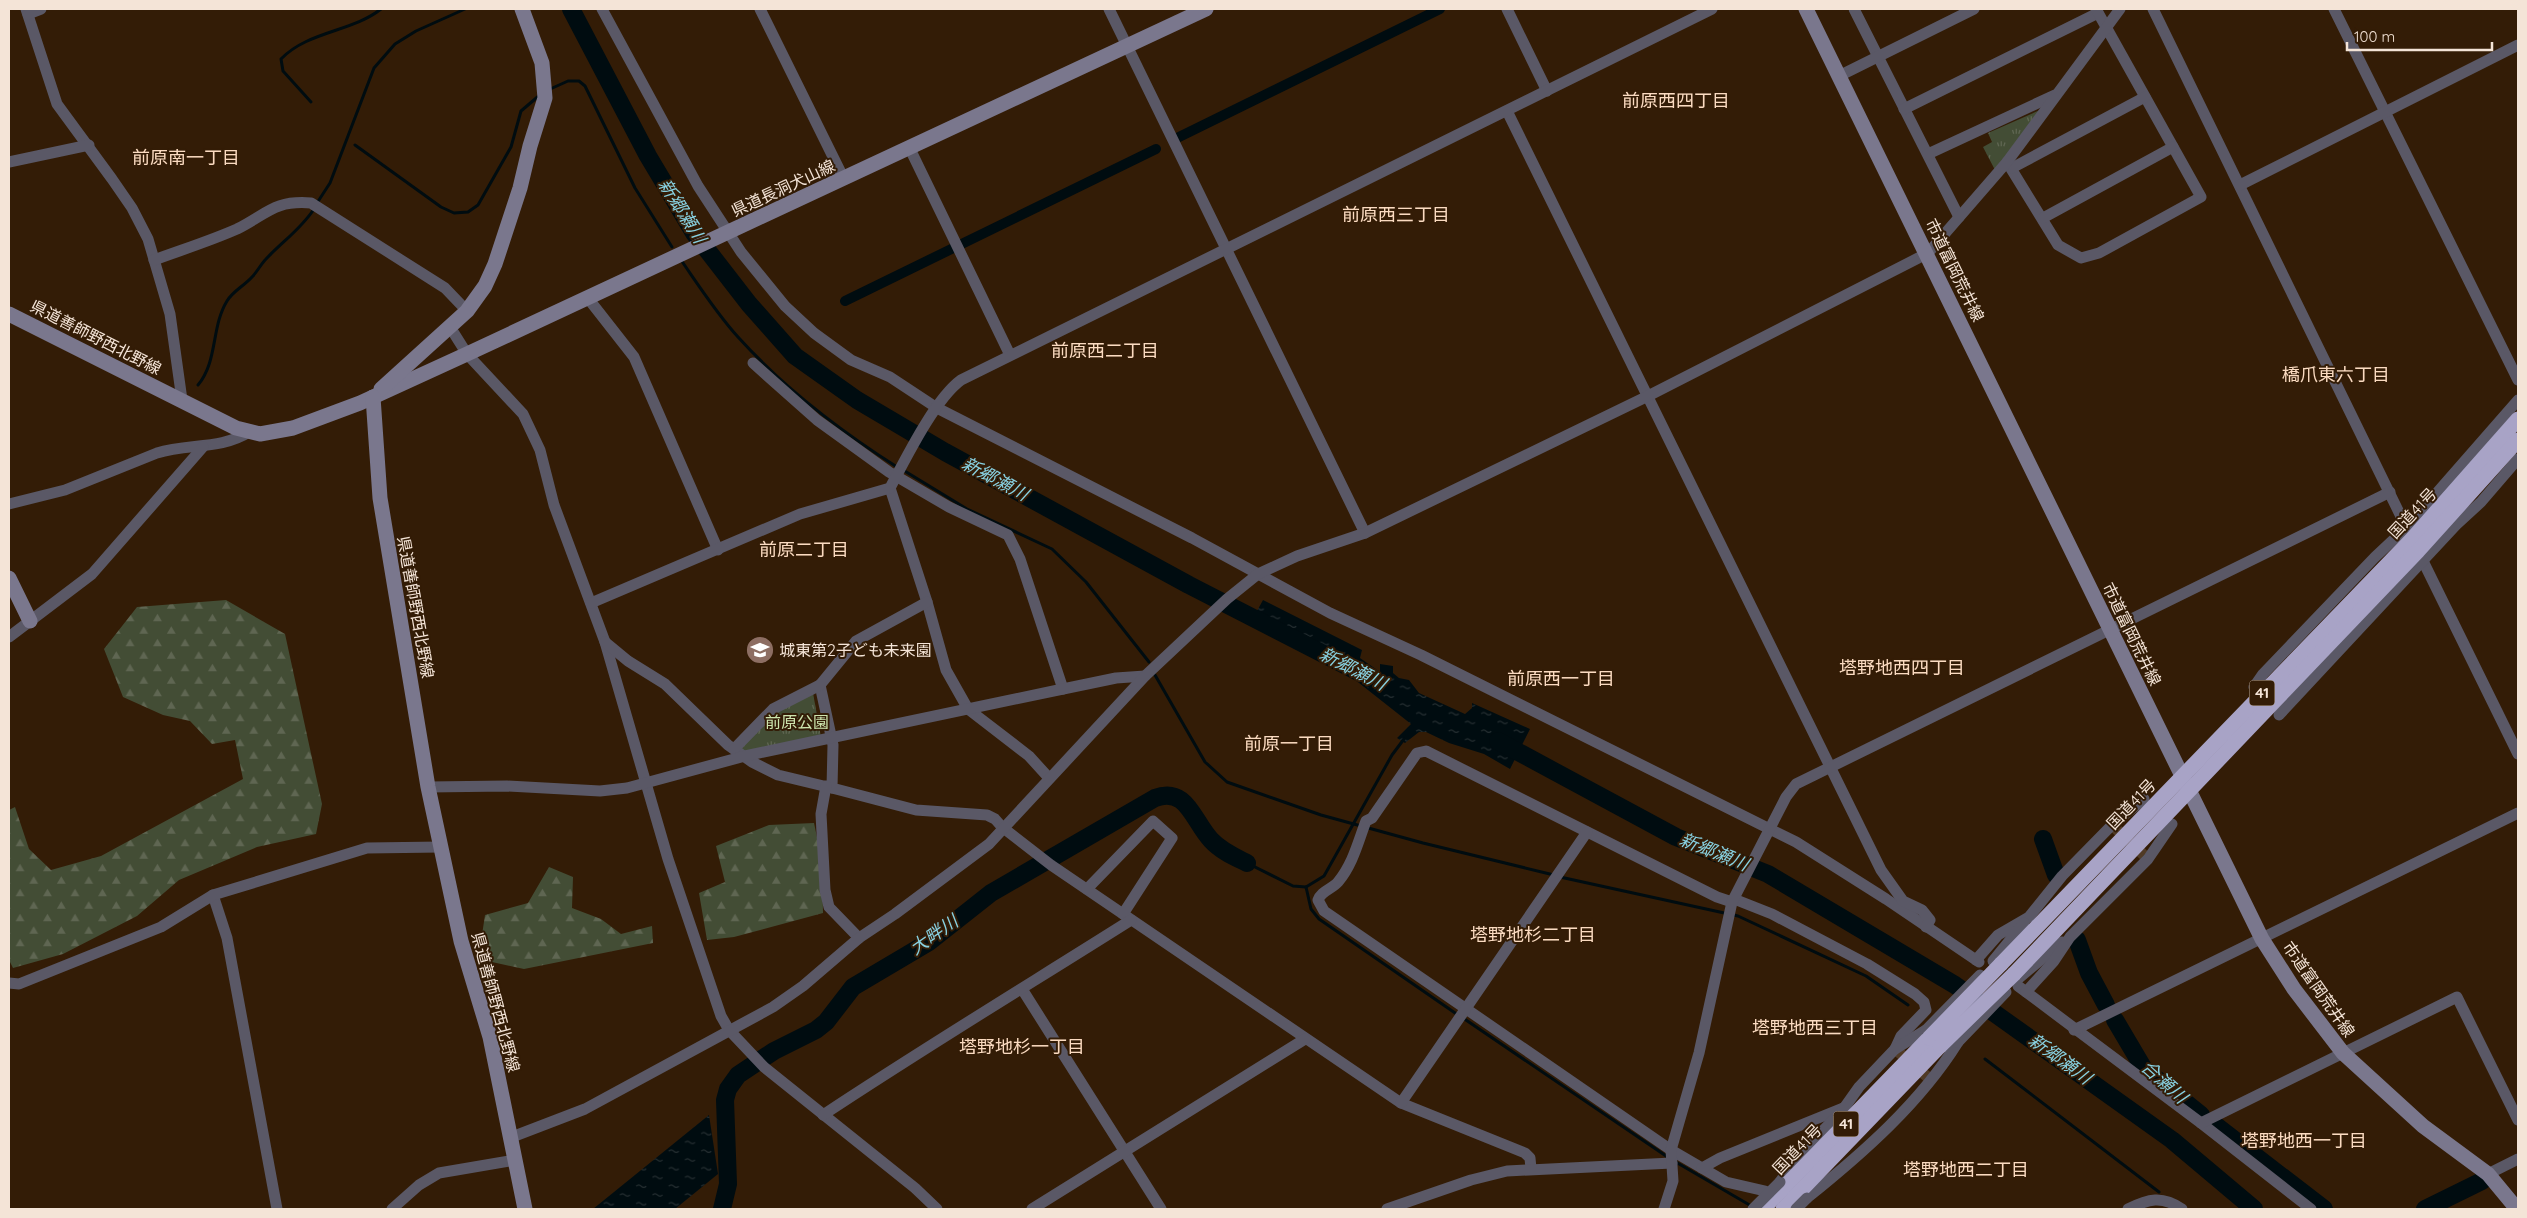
<svg xmlns="http://www.w3.org/2000/svg" width="2527" height="1218" viewBox="0 0 2527 1218" font-family="Quicksand,'Noto Sans JP',sans-serif">
<style>
.forest{fill:url(#forest-firs)}
.park{fill:url(#park-tufts)}
.water{fill:url(#water-ripples)}
.lines{fill:none;stroke-linecap:round;stroke-linejoin:round}
.stream{stroke:#000c10;stroke-width:3}
.canal{stroke:#000c10;stroke-width:10}
.river{stroke:#000c10;stroke-width:18}
.street-tunnel{stroke:#503a25;stroke-width:11;stroke-dasharray:11 5.5;stroke-linecap:butt}
.street{stroke:#5a5866;stroke-width:11}
.secondary{stroke:#7a778d;stroke-width:15}
.highway{stroke:#a8a3c6;stroke-width:15}
.street-bridge{stroke:#5a5866;stroke-width:11}
.highway-bridge{stroke:#a8a3c6;stroke-width:15}
.labels{text-anchor:middle;stroke-width:4;stroke-linejoin:round;paint-order:stroke}
.shield{fill:#331c06;stroke:#baa898;stroke-width:1}
.shield-label{font-size:15px;font-weight:bold;fill:#f4e4d7}
.street-label{font-size:16px;fill:#f4e4d7;stroke:#331c06}
.poi-label{font-size:16px;fill:#f4e4d7;stroke:#331c06;text-anchor:start}
.park-label{font-size:16px;fill:#cde4ae;stroke:#331c06}
.neighbourhood-label{font-size:18px;fill:#fbdbc1;stroke:#331c06}
.water-label{font-size:18px;font-style:italic;fill:#88d1e1;stroke:#331c06}
</style>
<defs>
<pattern id="forest-firs" width="22" height="20" patternUnits="userSpaceOnUse" patternTransform="scale(1.25)"><rect width="22" height="20" fill="#434d35"/><path d="M5 1l3.5 6h-7zM16 11l3.5 6h-7z" fill="#5f6652"/></pattern>
<pattern id="park-tufts" width="24" height="20" patternUnits="userSpaceOnUse" patternTransform="scale(1.25)"><rect width="24" height="20" fill="#434d35"/><path d="M3 7l-1-3M5 7V3M7 7l1-3M15 17l-1-3M17 17v-4M19 17l1-3" fill="none" stroke="#5f6652"/></pattern>
<pattern id="water-ripples" width="26" height="14" patternUnits="userSpaceOnUse" patternTransform="scale(1.25)"><rect width="26" height="14" fill="#000c10"/><path d="M2 4q2-2 4 0t4 0M15 11q2-2 4 0t4 0" fill="none" stroke="#262f32"/></pattern>
</defs>
<rect width="100%" height="100%" fill="#331c06"/>
<g class="forest">
<path d="M226,600l59,34 37,170 -6,30 -59,13 -78,33 -42,36 -74,38 -50,14 -4,-8v-150l6,-3 14,42 22,21 50,-14 142,-77 -8,-39 -23,4 -22,-23 -27,-6 -40,-18 -19,-48 33,-42z"/>
<path d="M814,823l8,38 1,52 -89,24 -27,3 -8,-47 26,-11 -9,-36 53,-21z"/>
<path d="M549,867l24,10 -1,31 29,11 20,15 31,-8 1,17 -129,26 -32,-7 -10,-27 3,-20 43,-12z"/>
</g>
<g class="park">
<path d="M2040,110l-45,60 -12,-23 9,-5 -4,-9z"/>
<path d="M813,693l8,44 -75,17 -6,-6 38,-38z"/>
</g>
<g class="water">
<path d="M1263,600l99,50 -2,8 20,14v-8l13,2v7l6,5 10,2 10,13 46,21 7,-6v-5l58,26 -20,40 -26,-15 -35,-11 -23,-11h-7l-14,11 -8,-5 14,-14 -57,-45v-14l-30,-17 -23,-9 -44,-28z"/>
<path d="M709,1115l9,59 -43,35h-82z"/>
</g>
<g class="lines">
<g class="stream">
<path d="M548,90l20,-9h11l6,5 50,102 37,59"/>
<path d="M311,102l-28,-31 -2,-12c27,-28 71,-27 100,-50"/>
<path d="M355,145l86,62 13,6 14,-1 10,-7 33,-58 10,-36 20,-17"/>
<path d="M317,203l13,-20 44,-115 21,-24 21,-13 49,-22"/>
<path d="M681,260c18,26 36,54 57,77 46,51 101,93 159,130"/>
<path d="M198,385c20,-24 13,-58 29,-84 6,-10 17,-15 25,-24 5,-5 9,-13 14,-18 17,-18 35,-30 48,-50"/>
<path d="M903,470l64,39 85,40 34,33 63,80"/>
<path d="M1155,675l50,87 22,20 94,33 102,28 131,32"/>
<path d="M1247,863l46,23 13,1 18,-11 68,-121 12,-16"/>
<path d="M1560,877l178,39 128,60 42,29"/>
<path d="M1306,887l5,22 8,10 139,96"/>
<path d="M1463,1018l206,140"/>
<path d="M1985,1059l174,133"/>
<path d="M1674,1161l79,46"/>
</g>
<g class="canal">
<path d="M1177,138l263,-129"/>
<path d="M845,301l311,-152"/>
</g>
<g class="river">
<path d="M571,9l77,147 46,77 55,71 46,52 62,44 88,52 244,133 185,95"/>
<path d="M1498,741l178,96 92,37 187,111 217,155 82,69"/>
<path d="M2043,839l13,36"/>
<path d="M2077,940l12,33 17,32"/>
<path d="M2115,1020l29,49 57,46"/>
<path d="M2215,1125l109,84"/>
<path d="M722,1209l6,-25 -3,-84 3,-11 10,-14 36,-24 42,-21 10,-8 27,-35 76,-45 62,-49 164,-95c32,-12 38,23 56,42 10,11 24,17 36,23"/>
<path d="M2425,1209l57,-28"/>
</g>
<g class="street-tunnel">
<path d="M2112,825l36,34"/>
<path d="M1895,1049l36,31"/>
</g>
<g class="street">
<path d="M26,9l31,95 55,75 20,29 16,31 22,75 12,86"/>
<path d="M602,9l96,177 43,66 44,54 29,27 37,27 39,17 47,31 255,130 138,75 91,42 375,187 90,57 93,63"/>
<path d="M760,9l84,170"/>
<path d="M1109,9l256,524"/>
<path d="M1507,9l40,82"/>
<path d="M1854,9l105,208"/>
<path d="M2153,9l259,530"/>
<path d="M2334,9l184,371"/>
<path d="M28,14l13,-5"/>
<path d="M1839,76l135,-67"/>
<path d="M1904,109l194,-96"/>
<path d="M1507,111l374,759 22,31 19,9 8,10 -4,7"/>
<path d="M910,149l100,206"/>
<path d="M1928,154l127,-59"/>
<path d="M9,162l80,-17"/>
<path d="M2007,162l51,83 23,13 18,-5 102,-56 -105,-188"/>
<path d="M2012,168l133,-71"/>
<path d="M2240,185l278,-140"/>
<path d="M2043,218l130,-71"/>
<path d="M154,260c27,-10 56,-19 83,-31 30,-15 37,-29 74,-26l134,85 22,23"/>
<path d="M587,297l47,60 84,193"/>
<path d="M450,327l17,27 56,60 17,36 14,55 51,137 63,217 53,157 8,14 35,37 151,121 22,21"/>
<path d="M753,363l64,57 72,52 60,35 59,28 12,24 43,130"/>
<path d="M890,488l37,114 19,68 22,39 61,47 20,22"/>
<path d="M9,504l56,-14 92,-37c31,-10 63,-3 92,-21"/>
<path d="M2420,555l98,199"/>
<path d="M591,603l209,-89 90,-26c16,-30 45,-89 71,-108l751,-371"/>
<path d="M9,637l83,-63 111,-127"/>
<path d="M605,642l23,19 37,23 63,61 24,17 26,13 54,13"/>
<path d="M820,685l13,60 -1,43 84,22 71,5 8,4 7,8 49,38 350,238 124,50 5,5 1,11"/>
<path d="M2258,697l-4,-10 9,-13 112,-117 32,-30 111,-127"/>
<path d="M2279,715l177,-190 25,-23 37,-43"/>
<path d="M734,749l39,-40 47,-24 36,-44 71,-39"/>
<path d="M826,786l-5,28 4,76 4,17 30,31"/>
<path d="M428,787l79,-1 93,5 27,-3 118,-32 85,-18 233,-49 53,-11 29,-2"/>
<path d="M1087,889l66,-68 19,17 -49,76"/>
<path d="M213,895l14,43 50,271"/>
<path d="M1734,899l38,15 95,50 48,30 9,8 2,8 -25,26 -6,13"/>
<path d="M1732,902l-15,-5 -291,-146 -9,2 -45,65 -6,3c-8,21 -13,43 -28,61 -6,7 -17,9 -20,18l6,11 347,239 55,32 39,9"/>
<path d="M1976,960l22,-25 31,-18 33,-41 50,-51 32,-26"/>
<path d="M1993,961l31,-38"/>
<path d="M2019,978l43,-36"/>
<path d="M9,983l10,1 142,-57 52,-32 154,-47 74,-1"/>
<path d="M2018,986l183,137 110,86"/>
<path d="M1022,989l139,220"/>
<path d="M2026,992l28,-31 16,-24 78,-78 24,-35"/>
<path d="M2074,1030l444,-217"/>
<path d="M1401,1103l186,-271"/>
<path d="M823,1115c101,-67 205,-130 308,-195"/>
<path d="M2201,1123l256,-126 61,123"/>
<path d="M512,1137l73,-28 188,-102 30,-21 56,-48 36,-24 94,-70 156,-168 82,-77 31,-25 39,-18 68,-23 283,-137 280,-143 79,-91 113,-153"/>
<path d="M1702,1168l18,-10 123,-50"/>
<path d="M2488,1174l30,-15"/>
<path d="M1780,1182l18,-26 44,-45 17,-24 36,-38 31,-19"/>
<path d="M1807,1198c56,-45 113,-95 151,-156"/>
<path d="M392,1209l27,-24 20,-12 76,-13"/>
<path d="M1032,1209l273,-170"/>
<path d="M1387,1209l84,-29 36,-9 165,-8"/>
<path d="M1664,1209l9,-28 -2,-31 28,-97 33,-151 54,-105 10,-13 594,-292"/>
<path d="M2128,1209c20,-10 34,-14 54,0"/>
</g>
<g class="secondary">
<path d="M1806,9l456,930 32,50 49,64 80,73 65,48 29,35"/>
<path d="M9,314l227,114 24,6 33,-6 67,-25 107,-49 739,-345"/>
<path d="M381,389l86,-78 18,-25 10,-22 25,-76 10,-42 15,-48 -3,-35 -20,-54"/>
<path d="M373,397l7,101 48,289 33,154 29,96 35,172"/>
<path d="M9,578l21,43"/>
</g>
<g class="highway">
<path d="M2001,964l411,-425 106,-120"/>
<path d="M2014,974l404,-423 100,-111"/>
<path d="M1763,1209l166,-171"/>
<path d="M1783,1209l157,-163"/>
</g>
<g class="street-bridge">
<path d="M1926,1030l54,-55"/>
<path d="M1958,1042l48,-50"/>
<path d="M1753,1209l27,-27"/>
<path d="M1796,1209l11,-11"/>
</g>
<g class="highway-bridge">
<path d="M1929,1038l72,-74"/>
<path d="M1940,1046l74,-72"/>
</g>
</g>
<defs>
<symbol id="school-disc" viewBox="-11 -11 22 22"><circle r="9.5" fill="#8d6e63" stroke="#331c06"/><path d="M0-5L7-2L0 1L-7-2ZM-4 1L0 2.5L4 1V4Q0 6-4 4Z" fill="#fff"/></symbol>
</defs>
<g fill-rule="evenodd">
<use href="#school-disc" x="744" y="634" width="32" height="32"/>
</g>
<g class="labels">
<g class="shield">
<rect x="2249.5" y="680.5" width="25" height="25" rx="4"/>
<rect x="1833.5" y="1111.5" width="25" height="25" rx="4"/>
</g>
<g class="shield-label">
<text x="2262" y="698">41</text>
<text x="1846" y="1129">41</text>
</g>
<g class="street-label">
<text transform="translate(783 188) rotate(-25)" y="6">県道長洞犬山線</text>
<text transform="translate(1955 270) rotate(64)" y="6">市道富岡荒井線</text>
<text transform="translate(96 337) rotate(27)" y="6">県道善師野西北野線</text>
<text transform="translate(2412 513) rotate(-47)" y="6">国道41号</text>
<text transform="translate(416 607) rotate(80)" y="6">県道善師野西北野線</text>
<text transform="translate(2132 634) rotate(64)" y="6">市道富岡荒井線</text>
<text transform="translate(2131 804) rotate(-46)" y="6">国道41号</text>
<text transform="translate(2319 989) rotate(55)" y="6">市道富岡荒井線</text>
<text transform="translate(496 1002) rotate(75)" y="6">県道善師野西北野線</text>
<text transform="translate(1797 1149) rotate(-46)" y="6">国道41号</text>
</g>
<g class="poi-label">
<text x="779" y="656">城東第2子ども未来園</text>
</g>
<g class="park-label">
<text x="797" y="728">前原公園</text>
</g>
<g class="neighbourhood-label">
<text x="1676" y="107">前原西四丁目</text>
<text x="186" y="164">前原南一丁目</text>
<text x="1396" y="221">前原西三丁目</text>
<text x="1105" y="357">前原西二丁目</text>
<text x="2336" y="381">橋爪東六丁目</text>
<text x="804" y="556">前原二丁目</text>
<text x="1902" y="674">塔野地西四丁目</text>
<text x="1561" y="685">前原西一丁目</text>
<text x="1289" y="750">前原一丁目</text>
<text x="1533" y="941">塔野地杉二丁目</text>
<text x="1815" y="1034">塔野地西三丁目</text>
<text x="1022" y="1053">塔野地杉一丁目</text>
<text x="2304" y="1147">塔野地西一丁目</text>
<text x="1966" y="1176">塔野地西二丁目</text>
</g>
<g class="water-label">
<text transform="translate(682 211) rotate(58)" y="6">新郷瀬川</text>
<text transform="translate(995 479) rotate(28)" y="6">新郷瀬川</text>
<text transform="translate(1353 669) rotate(27)" y="6">新郷瀬川</text>
<text transform="translate(1714 852) rotate(22)" y="6">新郷瀬川</text>
<text transform="translate(934 935) rotate(-35)" y="6">大畔川</text>
<text transform="translate(2060 1059) rotate(36)" y="6">新郷瀬川</text>
<text transform="translate(2164 1082) rotate(42)" y="6">合瀬川</text>
</g>
</g>
<rect width="2527" height="1218" fill="none" stroke="#f4e4d7" stroke-width="20"/>
<path d="M2347 42v8h145v-8" fill="none" stroke="#f4e4d7" stroke-width="2.5"/>
<text x="2354" y="42" font-size="15" fill="#f4e4d7" stroke="#331c06" stroke-width="4" paint-order="stroke">100 m</text>
</svg>
